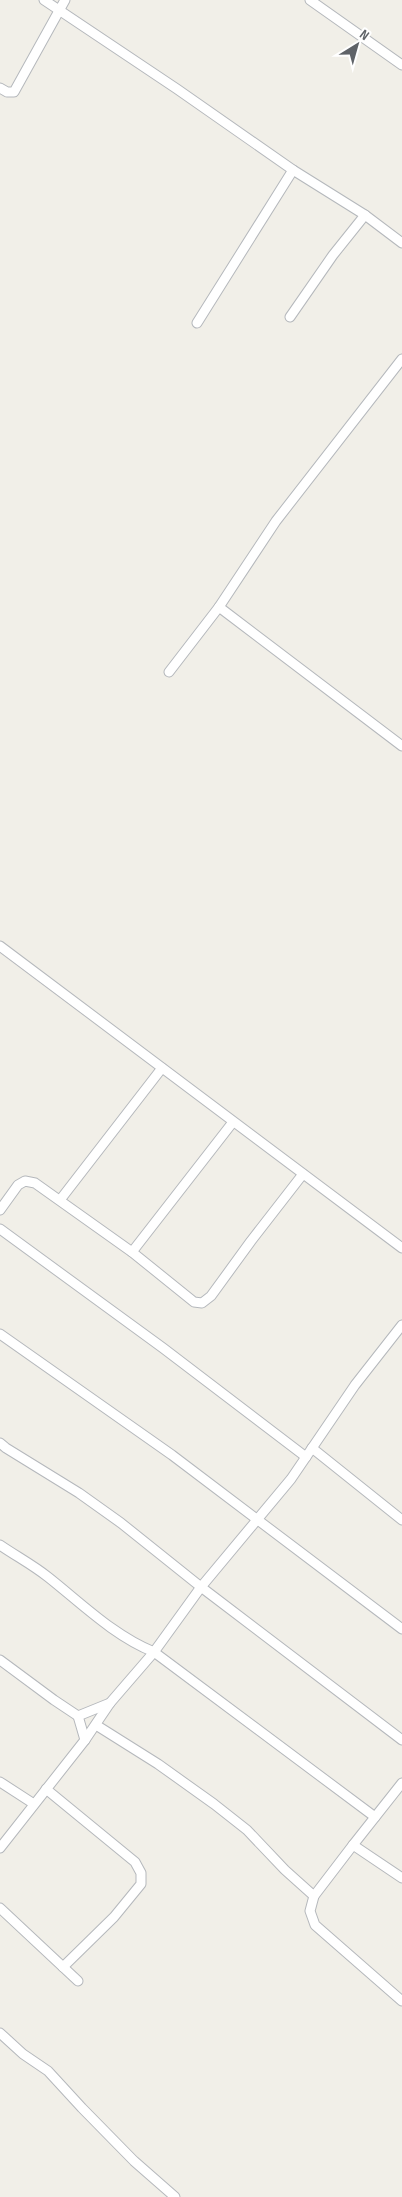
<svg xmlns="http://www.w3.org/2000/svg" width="402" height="2197" viewBox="0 0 402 2197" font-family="'Sofia Sans Condensed',sans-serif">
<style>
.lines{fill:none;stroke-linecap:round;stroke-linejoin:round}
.minor-casing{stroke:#b5b8bc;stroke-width:11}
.minor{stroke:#fff;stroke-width:9}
</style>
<rect width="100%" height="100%" fill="#f1efe8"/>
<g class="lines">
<defs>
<g id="minor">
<path d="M44,0l133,89 116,81 72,45 37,28"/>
<path d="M310,0l92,65"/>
<path d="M0,88l7,4h7l51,-92"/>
<path d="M290,317l43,-62 32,-40"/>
<path d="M197,323l96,-153"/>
<path d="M219,607l183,139"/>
<path d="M169,672l50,-65 57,-86 126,-162"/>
<path d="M0,946l402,302"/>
<path d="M60,1200l102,-132"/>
<path d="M0,1210l18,-25 7,-4 10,2 97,69 62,50 8,1 9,-7 40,-55 52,-67"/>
<path d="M0,1229l163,119 143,109"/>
<path d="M132,1252l101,-130"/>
<path d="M0,1334l172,121 230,174"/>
<path d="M0,1443l6,5 73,45 42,30 80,64 201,153"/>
<path d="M312,1448l90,72"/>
<path d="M0,1545c16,11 33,20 48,32 33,26 66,59 106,75l221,165"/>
<path d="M0,1660l54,40 24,16 32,-13 44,-51 47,-65 90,-108 64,-94 47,-60"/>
<path d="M78,1716l7,24"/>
<path d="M96,1725l62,39 56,40 33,26 38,40 29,26 39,-51 49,33"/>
<path d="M0,1782l34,22"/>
<path d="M46,1789l89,73 6,11v11l-27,33 -51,50"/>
<path d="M353,1845l49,-62"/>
<path d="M0,1848l85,-108 25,-37"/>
<path d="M314,1896l-4,15 5,14 87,76"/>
<path d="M0,1908l78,73"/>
<path d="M0,2033l23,21 25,17 34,37 52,53 41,36"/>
</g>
</defs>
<use href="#minor" class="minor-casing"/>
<use href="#minor" class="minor"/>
</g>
<g transform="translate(357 45) rotate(37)" stroke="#ffffff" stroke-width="4" paint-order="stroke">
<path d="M0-4L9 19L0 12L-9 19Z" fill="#5f6368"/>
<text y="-8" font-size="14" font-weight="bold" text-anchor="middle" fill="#5f6368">N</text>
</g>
</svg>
